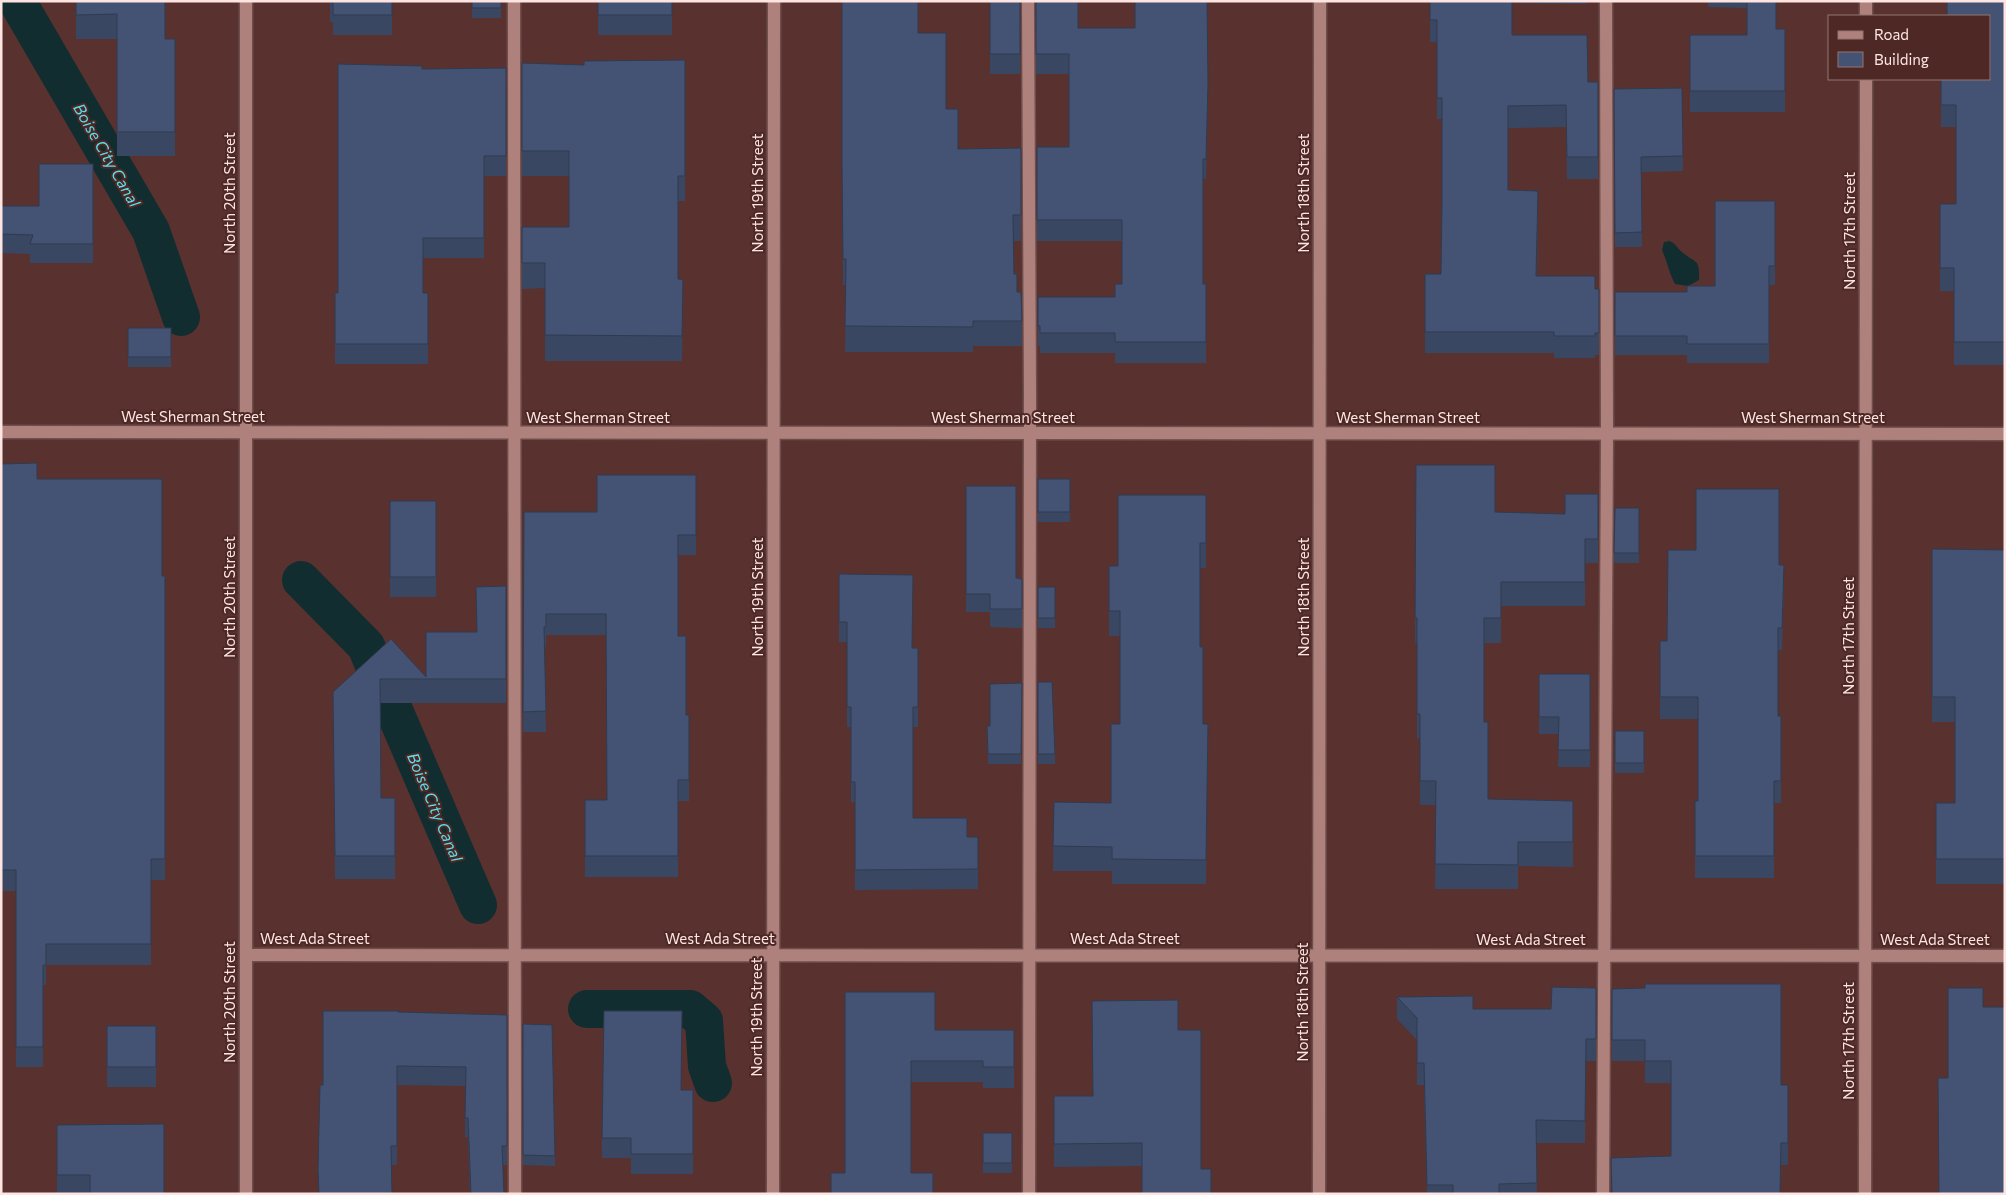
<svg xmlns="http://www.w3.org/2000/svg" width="2006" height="1195" viewBox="0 0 2006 1195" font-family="Commissioner,sans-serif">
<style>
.water{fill:#122d30}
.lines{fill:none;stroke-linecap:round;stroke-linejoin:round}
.canal{stroke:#122d30;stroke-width:38}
.service-casing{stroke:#6e4e4c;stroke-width:15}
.minor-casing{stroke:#6e4e4c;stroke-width:15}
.service{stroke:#ae817c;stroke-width:12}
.minor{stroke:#ae817c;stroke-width:12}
.wall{fill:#3a4763}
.building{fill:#445373;stroke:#303a50}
.labels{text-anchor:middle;stroke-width:4;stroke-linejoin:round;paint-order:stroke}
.street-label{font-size:15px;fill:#fee5e2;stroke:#4d2825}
.water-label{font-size:16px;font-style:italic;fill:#59deed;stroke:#4d2825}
</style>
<rect width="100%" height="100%" fill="#59322f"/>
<path class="water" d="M1670,241c6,3 7,7 12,11 14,12 18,6 17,28l-11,6 -13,-2c-6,-11 -8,-23 -13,-34l2,-8z"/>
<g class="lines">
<g class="canal">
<path d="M17,1l134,230 30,86"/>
<path d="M301,580l65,66 10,24"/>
<path d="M393,708l85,197"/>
<path d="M587,1009h103l14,12 3,45 6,17"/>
</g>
<defs>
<g id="service">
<path d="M514,1l1,1193"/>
<path d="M1028,1l2,392 -1,801"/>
<path d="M1603,1194l4,-760 -1,-433"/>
</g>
<g id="minor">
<path d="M246,1v1193"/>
<path d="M1866,16v-15"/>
<path d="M1,432l2004,2"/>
<path d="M246,955l1759,1"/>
<path d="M773,1194l1,-1193"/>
<path d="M1319,1194l1,-1193"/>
<path d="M1865,1194l1,-1115"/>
</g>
</defs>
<use href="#service" class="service-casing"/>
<use href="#minor" class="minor-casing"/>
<use href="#service" class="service"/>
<use href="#minor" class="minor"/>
</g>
<g class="wall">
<path d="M76,1h89v38h10v117h-58v-117h-41z"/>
<path d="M330,1h62v34h-59v-13h-3z"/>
<rect x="472" y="1" width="29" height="17"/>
<rect x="598" y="1" width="74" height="34"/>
<rect x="990" y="1" width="30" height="73"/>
<path d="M1036,1l42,27 130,75 -2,76h-3v105h3v79h-91v-10h-75v-7h-2v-49h77l7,-13v-43h-85v-94h32v-73h-33z"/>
<path d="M1430,1h157v3l-75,-1v32l76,47h10v97h-31l-1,-52 -58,1v62l30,23 -1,63 58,13h4v66h-4v3h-41v-5h-129v-79h16l1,-73v-82h-5v-77h-7z"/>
<path d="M1708,1h68v28h9v83h-95v-77h57v-27l-39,-1z"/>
<path d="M2005,1v364h-51v-74h-14v-87h16v-77h-15v-48h49z"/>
<path d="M918,33l28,76 12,40 63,-1v93h-7v33l3,18h4l1,54h-49v6h-128l1,-67h-3l-1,-95z"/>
<path d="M685,60v141h-7v78l5,1 -1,81h-137v-73l-23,1v-62h47v-51h-47v-113l62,2z"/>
<path d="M506,68v108h-22v82h-61v35h5v71h-93v-71h3l84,-224z"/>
<path d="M1682,88l1,83 -42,1 1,75h-27l-1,-158z"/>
<path d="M93,164v99h-63v-9l-29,-1v-47h38z"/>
<path d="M1775,201v84h-6v78h-82v-8h-72v-63h72l28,-6z"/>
<rect x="128" y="328" width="43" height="39"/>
<path d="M1,464l36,15 125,97h3v304h-14v85h-105v20h-3v82h-27v-176h-15z"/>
<path d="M1416,465l79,47 70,2 33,-20v69h-13v43h-84v37h-17v79l4,77 85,2v66l-55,-1v23h-83l1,-84h-16v-67h-3v-95h-2z"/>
<path d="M696,475v80h-18v81l8,79h3v86h-11v76h-93v-77h22l-1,-165h-60v12h-2l2,85h-23l1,-220h73z"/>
<rect x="1038" y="479" width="32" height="43"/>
<path d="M966,486l50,92 6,1v49l-32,-1v-15h-24z"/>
<path d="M1206,495v73h-6v79l3,77h5l-2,160h-94v-13h-59l1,-69 57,1 9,-79v-88h-11v-70h9z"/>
<rect x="390" y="501" width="46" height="96"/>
<path d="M1615,508h24v55h-25z"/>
<path d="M1932,549l73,1v334h-69v-81h19v-81h-23z"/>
<path d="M1696,550l83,15 5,22 -2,63h-4v66h3v87h-7v75h-79v-77h3v-82h-38v-78h7z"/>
<path d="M839,574l74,74h5v79h-5v91l54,19h11v52l-123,1v-88h-4v-75h-4v-85h-8z"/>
<path d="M506,586v117h-126l1,95h14v81h-60l-2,-164 58,-76 35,38 51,-45 -1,-45z"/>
<rect x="1038" y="587" width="17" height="41"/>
<path d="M1539,674h51v93h-32l1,-33h-20z"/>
<path d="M1038,682l17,72v10h-17z"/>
<path d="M1022,683l-1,81h-33l-1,-38h3z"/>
<rect x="1615" y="731" width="29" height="42"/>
<path d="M1596,988v73h-10l-1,82h-49l1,51h-110l-3,-109h-7v-45l-20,-21v-22l76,12h78z"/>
<path d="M1612,989l169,96h7v80h-7l-1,29h-168l-1,-36 60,-2v-73h-26v-22h-33z"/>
<path d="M845,992l90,38h79v58h-31v-6h-72l-66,91z"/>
<path d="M398,1012l109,3v150h-5l2,29h-34l-2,-57h-3l1,-51 -69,-1v80h-6l-68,-80z"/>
<path d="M523,1024l32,132v10l-32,-1z"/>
<rect x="107" y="1026" width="49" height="61"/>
<path d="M1178,1030l23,139 10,25 -69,-28 -88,1v-71h39z"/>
<path d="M681,1090h12v84h-62v-16h-29v-20z"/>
<path d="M57,1125l107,69h-107z"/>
<rect x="983" y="1133" width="29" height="40"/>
</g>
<g class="building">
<path d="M76,1h89v38h10v93h-58v-118l-41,1z"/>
<path d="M330,1h62v14h-59v-13h-3z"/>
<rect x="472" y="1" width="29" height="7"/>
<rect x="598" y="1" width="74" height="14"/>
<path d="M842,1h76v32h28v76h12v40l63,-1v67h-8l1,59h3v18h4l1,29h-49v6l-128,-1 1,-67h-3l-1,-95z"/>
<rect x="990" y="1" width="30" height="53"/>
<path d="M1036,1h42v27h57v-27h72l1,82 -2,76h-3v125h3v58h-91v-9h-75v-7h-2v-29h77v-13h7v-64h-85v-73h32v-93h-33z"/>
<path d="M1430,1h82v34h75l1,47h10v75h-31l-1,-52 -58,1v84l30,1 -2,85h59v13h4v44h-4v3h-41v-4h-129v-58h16l1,-73v-103h-5v-78h-7z"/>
<path d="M1747,1h29v28h9v62h-95v-56h57z"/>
<path d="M1947,1h58v341h-51v-74h-14v-64h16v-99h-15v-26h49v-63h-43z"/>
<path d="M685,60v116h-7v103l5,1 -1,56 -137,-1v-72h-23v-36h47v-76h-47v-88l62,2v-4z"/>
<path d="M338,64l84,2v3l84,-1v88h-22v82h-61v55h5v51h-93v-51h3z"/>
<path d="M1682,88l1,68 -42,1 1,75 -27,1 -1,-144z"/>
<path d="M39,164h54v80h-63l3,-9 -32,-1v-28h38z"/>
<path d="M1715,201h60v65h-6v78h-82v-8h-72v-44h72v-6h28z"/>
<rect x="128" y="328" width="43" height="29"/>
<path d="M37,463v16h125v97h3v283h-14v85h-105v21h-3v82h-27v-177h-15v-406z"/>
<path d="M1416,465h79v47l70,2v-20h33v45h-13v43h-84v36h-17v104h4v77l85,2v41h-55v23l-83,-1 1,-83h-16v-67h-3v-96h-2z"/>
<path d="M597,475h99v60h-18v101h8v79h3v65h-11v76h-93v-56h22l-1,-186h-60v13h-2l2,84 -23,1 1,-200h73z"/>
<rect x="1038" y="479" width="32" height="33"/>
<path d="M966,486h50v92l6,1v30h-32v-15h-24z"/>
<path d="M1696,489h83v76h5l-2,63h-4v88h3v65h-7v75h-79v-55h3v-104h-38v-56h7l1,-91h28z"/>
<path d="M1118,495h88v48h-6v104h3v77h5l-2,136 -94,-1v-12l-59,-1 1,-44 57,1v-79h9v-113h-11v-45h9z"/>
<rect x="390" y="501" width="46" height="76"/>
<path d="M1615,508h24v45h-25z"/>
<path d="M1932,549l73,1v309h-69v-56h19v-106h-23z"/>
<path d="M839,574l74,1 -1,73h6v59h-5v111h54v19h11v32l-123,1v-88h-4v-75h-4v-85h-8z"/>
<path d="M506,586v93h-126l1,119h14v58h-60l-2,-164 58,-53 35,38v-45h51l-1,-45z"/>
<rect x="1038" y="587" width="17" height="31"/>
<path d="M1539,674h51v76h-32l1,-33h-20z"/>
<path d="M1038,682h14l3,72h-17z"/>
<path d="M1022,683l-1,71h-33l-1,-28h3v-42z"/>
<rect x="1615" y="731" width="29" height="32"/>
<path d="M1645,984h136v101h7v58h-7l-1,51h-168l-1,-36 60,-2v-95h-26v-21h-33v-51l33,-1z"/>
<path d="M1552,987l44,1v51h-10l-1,82 -49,-1 1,63 -38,1v10h-46v-9h-26l-3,-122h-7v-45l-20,-21 76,-1v13h78z"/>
<path d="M1948,988h35v19h22v187h-66l-1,-116h10z"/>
<path d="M845,992h90v38h79v37h-31v-6h-72v112h22v21h-102v-21h14z"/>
<path d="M1178,1000v30h23v139h10v25h-69v-51l-88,1v-48h39l-1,-95z"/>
<path d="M323,1011h75v1l109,3v131h-5l2,48h-33l-3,-76h-3l1,-51 -69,-1v80h-6l1,48h-73l-1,-25 2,-84h3z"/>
<path d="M604,1011h78l-1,79h12v64h-62v-16h-29z"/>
<path d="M523,1024l29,1 3,131 -32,-1z"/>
<rect x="107" y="1026" width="49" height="41"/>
<path d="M164,1124v70h-74v-19h-33v-50z"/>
<rect x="983" y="1133" width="29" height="30"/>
</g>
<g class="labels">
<g class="street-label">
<text transform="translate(230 193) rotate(-90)" y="5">North 20th Street</text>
<text transform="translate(758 193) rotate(-90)" y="5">North 19th Street</text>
<text transform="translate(1304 193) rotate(-90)" y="5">North 18th Street</text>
<text transform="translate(1850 231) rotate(-90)" y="5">North 17th Street</text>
<text x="193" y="422">West Sherman Street</text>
<text x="598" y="423">West Sherman Street</text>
<text x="1003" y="423">West Sherman Street</text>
<text x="1408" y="423">West Sherman Street</text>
<text x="1813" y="423">West Sherman Street</text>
<text transform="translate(230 597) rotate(-90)" y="5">North 20th Street</text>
<text transform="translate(758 597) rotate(-90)" y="5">North 19th Street</text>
<text transform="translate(1304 597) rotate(-90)" y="5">North 18th Street</text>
<text transform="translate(1849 636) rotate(-90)" y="5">North 17th Street</text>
<text x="315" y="944">West Ada Street</text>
<text x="720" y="944">West Ada Street</text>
<text x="1125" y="944">West Ada Street</text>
<text x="1531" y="945">West Ada Street</text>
<text x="1935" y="945">West Ada Street</text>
<text transform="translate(230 1002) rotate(-90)" y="5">North 20th Street</text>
<text transform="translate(1303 1002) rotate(-90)" y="5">North 18th Street</text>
<text transform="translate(757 1017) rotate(-90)" y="5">North 19th Street</text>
<text transform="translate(1849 1041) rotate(-90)" y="5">North 17th Street</text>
</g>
<g class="water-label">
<text transform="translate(107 155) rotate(60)" y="6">Boise City Canal</text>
<text transform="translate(435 807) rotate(67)" y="6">Boise City Canal</text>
</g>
</g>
<rect width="2006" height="1195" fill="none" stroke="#fee5e2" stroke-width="5"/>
<rect x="1828" y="15" width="162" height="65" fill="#4d2825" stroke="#947471"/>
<rect x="1838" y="31" width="25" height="8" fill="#ae817c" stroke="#947471"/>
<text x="1874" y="40" font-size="15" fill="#fee5e2">Road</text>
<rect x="1838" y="52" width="25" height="15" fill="#445373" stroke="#947471"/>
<text x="1874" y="65" font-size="15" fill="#fee5e2">Building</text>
</svg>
